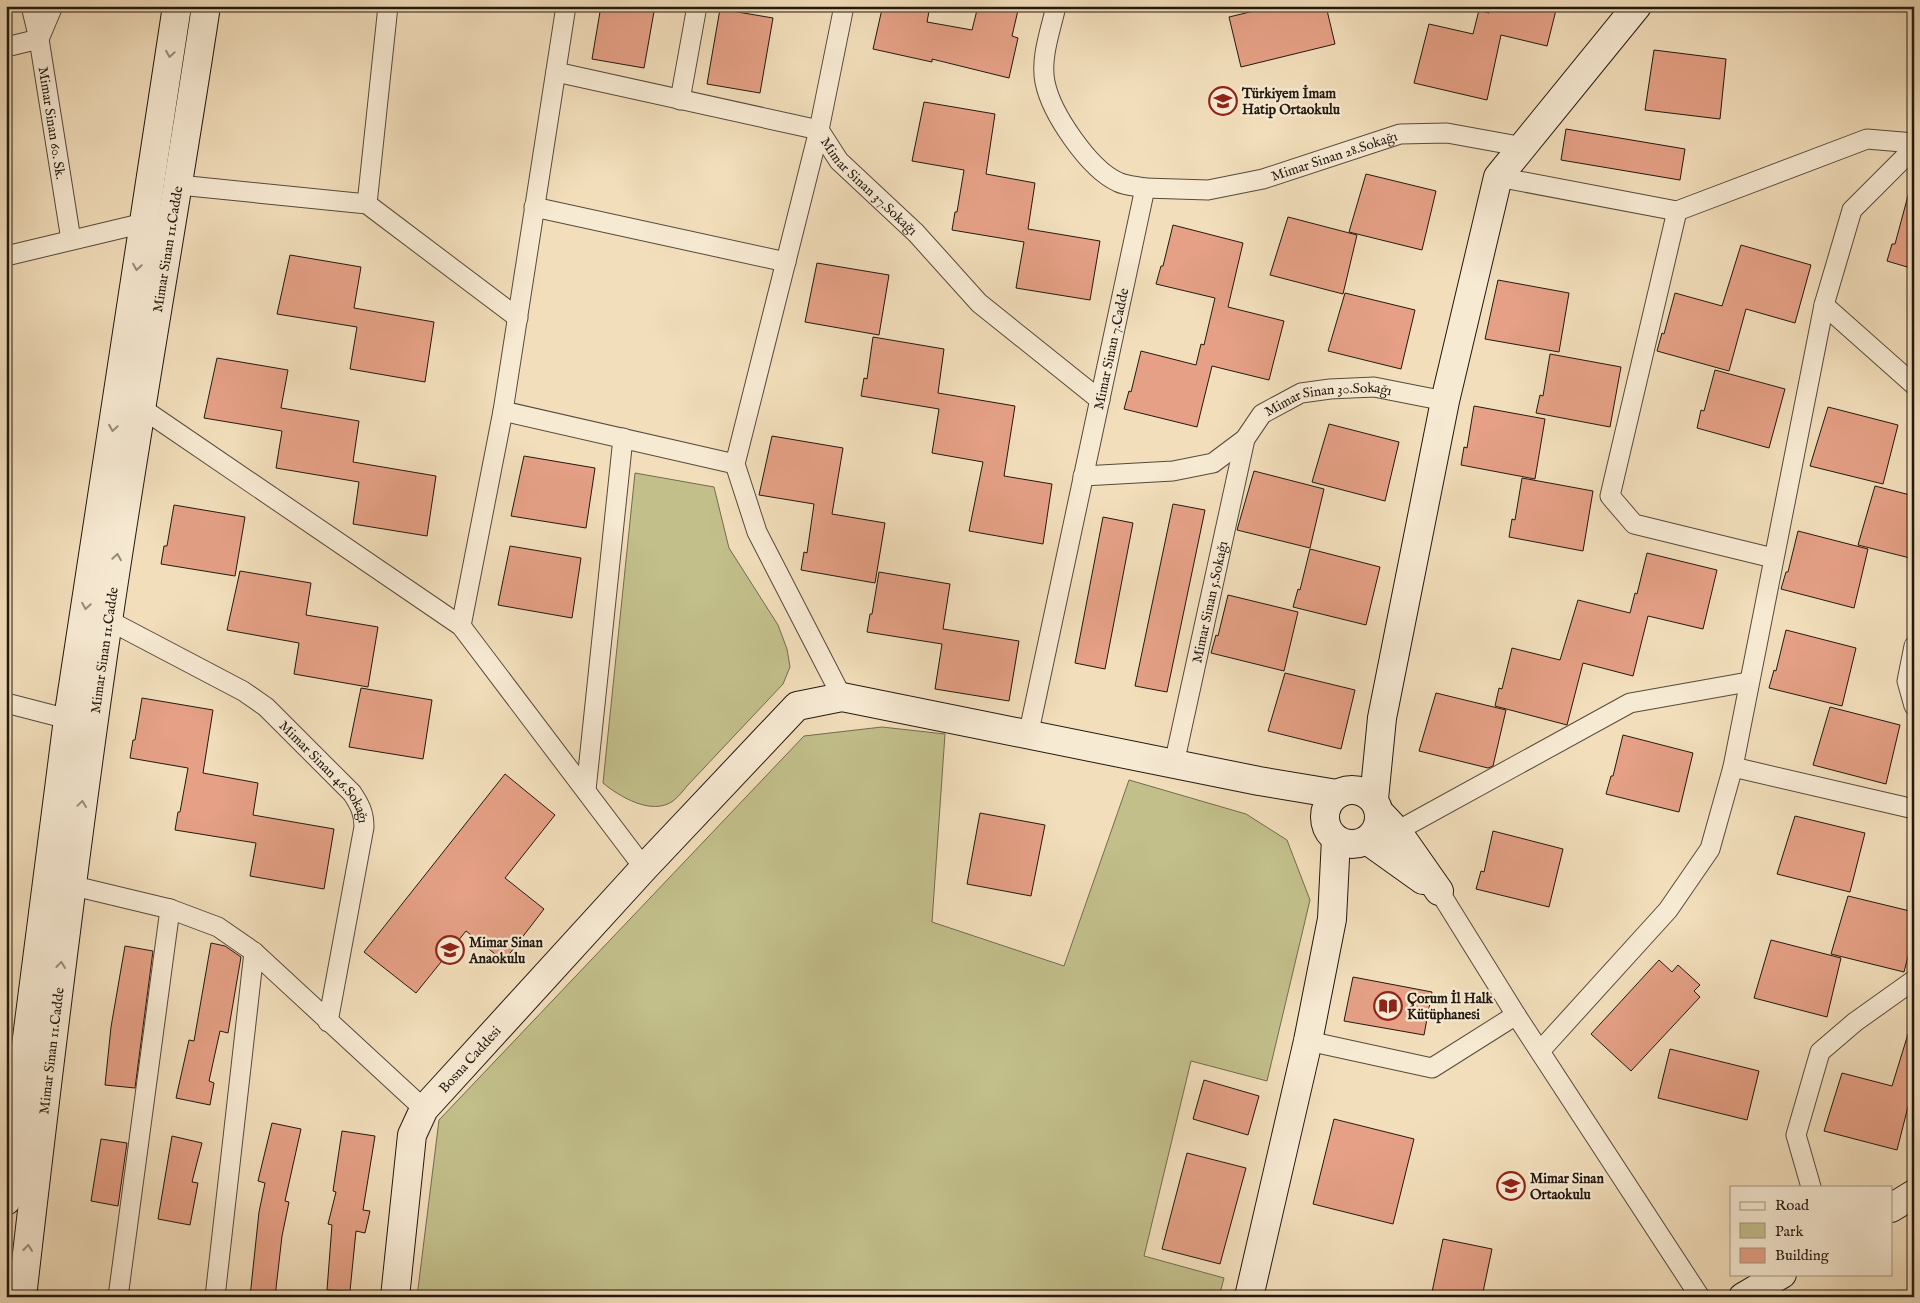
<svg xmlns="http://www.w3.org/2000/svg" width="1920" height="1303" viewBox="0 0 1920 1303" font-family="'IM FELL English',serif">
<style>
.green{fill:#c2bf8b;stroke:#726c4d}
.building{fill:#e5a085;stroke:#22190f}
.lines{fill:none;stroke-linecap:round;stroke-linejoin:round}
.street-casing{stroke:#564a3a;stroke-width:21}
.secondary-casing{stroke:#22190f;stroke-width:30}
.street{stroke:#f7ead3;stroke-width:19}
.secondary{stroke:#f7ead3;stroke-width:28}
.oneway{stroke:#978c7b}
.labels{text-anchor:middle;stroke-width:4.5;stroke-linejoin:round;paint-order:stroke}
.poi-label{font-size:14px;font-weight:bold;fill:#22190f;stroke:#f7ead3;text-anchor:start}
.street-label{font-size:14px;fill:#22190f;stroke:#f7ead3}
</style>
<rect width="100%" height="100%" fill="#f2debb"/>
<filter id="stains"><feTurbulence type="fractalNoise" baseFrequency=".004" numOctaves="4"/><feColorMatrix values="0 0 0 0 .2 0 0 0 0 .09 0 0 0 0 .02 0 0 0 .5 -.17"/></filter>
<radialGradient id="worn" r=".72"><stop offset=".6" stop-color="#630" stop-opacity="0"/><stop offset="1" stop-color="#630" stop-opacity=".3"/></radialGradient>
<g class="green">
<path d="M635,473l79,14 15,61 49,77 9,24 3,18 -7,17 -96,102c-4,5 -9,11 -14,15 -21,15 -53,-4 -70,-18z"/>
<path d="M882,727l63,7 -13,188 132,44 65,-186 117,34 41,26 23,60 -43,181 -76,-20 -47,195 80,22 -5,19h-802l22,-177 365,-384z"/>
</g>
<g class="building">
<path d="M601,6h54l-11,62 -52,-9z"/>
<path d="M889,6h41l-3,16 45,8 6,-24h41l-7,30 6,2 -9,40 -77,-19v3l-59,-13 9,-40 6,1z"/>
<path d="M1275,6h51l9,38 -94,23 -12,-50z"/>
<path d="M1490,6h67l-10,40 -46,-11 -14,65 -73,-17 15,-59 44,10 6,-24 10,3z"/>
<path d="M720,9l53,9 -13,75 -53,-9z"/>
<path d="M1654,50l72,9 -6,60 -75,-9z"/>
<path d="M924,102l71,12 -9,60 49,9 -7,46 72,12 -10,59 -74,-12 8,-46 -72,-12 3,-18h2l7,-42 -52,-9z"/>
<path d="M1566,129l119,20 -5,31 -119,-20z"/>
<path d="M1366,174l70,17 -14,59 -73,-18z"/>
<path d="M1909,192l5,1v76l-27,-8 5,-17h3z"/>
<path d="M1288,217l69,18 -14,59 -73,-19z"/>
<path d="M1173,225l70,18 -15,64 56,14 -15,59 -57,-14 -15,61 -73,-18 5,-18 2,1 10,-41 55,14 5,-21 3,1 11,-47 -59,-14 5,-18h2z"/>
<path d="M1741,245l70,20 -16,58 -49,-14 -17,62 -72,-20 5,-18 2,1 11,-41 47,13z"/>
<path d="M290,255l71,12 -7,41 80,14 -9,60 -75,-13 7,-42 -80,-13z"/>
<path d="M817,263l72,12 -10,60 -74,-13z"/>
<path d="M1498,280l71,13 -10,59 -74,-13z"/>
<path d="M1345,293l70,17 -14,59 -73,-18z"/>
<path d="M873,337l71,12 -6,44 77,13 -11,70 48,8 -9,60 -74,-13 14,-69 -51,-9 7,-44 -78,-13 3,-18 3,1z"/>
<path d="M1550,354l71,13 -11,60 -74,-14 4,-18 3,1z"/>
<path d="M217,358l71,12 -7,38 78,13 -6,41 83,14 -9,60 -74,-12 6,-42 -83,-14 6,-37 -78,-13z"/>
<path d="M1715,370l70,19 -16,59 -72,-20 4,-18 3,1z"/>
<path d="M1474,406l71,13 -10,60 -74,-14 3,-18 3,1z"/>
<path d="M1828,407l70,18 -15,59 -73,-18z"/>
<path d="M1329,424l70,18 -14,59 -73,-19z"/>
<path d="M772,436l71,12 -11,66 53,9 -10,60 -74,-13 3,-18 3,1 7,-49 -55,-9z"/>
<path d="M524,456l71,12 -9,60 -75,-12z"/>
<path d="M1254,471l70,18 -14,59 -73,-18z"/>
<path d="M1522,478l71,13 -10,60 -74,-14 3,-18 3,1z"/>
<path d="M1875,486l39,10v63l-56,-14z"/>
<path d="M1173,504l32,6 -38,182 -32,-6z"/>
<path d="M174,505l71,12 -10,59 -74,-12 3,-18h3z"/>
<path d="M1103,517l30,6 -28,146 -30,-6z"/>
<path d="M1798,531l70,18 -14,59 -73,-19 5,-17h2z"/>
<path d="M510,546l71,12 -9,60 -74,-13z"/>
<path d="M1310,549l70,18 -14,58 -73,-18 5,-18 2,1z"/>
<path d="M1647,553l70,17 -14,59 -55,-13 -15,60 -50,-13 -16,62 -72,-19 4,-18 3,1 10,-41 48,12 18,-60 52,13 5,-20 2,1z"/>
<path d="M240,571l71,12 -5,32 72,12 -10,60 -74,-13 5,-31 -72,-13z"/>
<path d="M879,572l71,12 -7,45 76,12 -10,60 -74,-12 7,-45 -75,-12 3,-18h2z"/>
<path d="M1228,595l70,17 -14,59 -73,-18 5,-18 2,1z"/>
<path d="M1786,630l70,18 -14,58 -73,-18 5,-18 2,1z"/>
<path d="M1285,673l70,17 -14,59 -73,-18z"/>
<path d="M361,688l71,12 -9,59 -74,-12z"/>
<path d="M1436,693l70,17 -13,56 -5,2 -69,-17z"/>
<path d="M142,698l71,12 -10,63 55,10 -5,32 81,14 -10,60 -74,-13 6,-33 -81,-13 3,-18h2l8,-44 -58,-10 3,-18h2z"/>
<path d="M1830,707l70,18 -14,59 -73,-19z"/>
<path d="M1623,735l70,18 -14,59 -73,-18 5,-18h2z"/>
<path d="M505,774l50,41 -50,63 39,31 -40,52 -38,-30 -50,62 -52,-41z"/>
<path d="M980,813l65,12 -14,71 -64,-12z"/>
<path d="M1795,816l70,17 -15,59 -73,-18z"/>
<path d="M1493,831l70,18 -14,58 -73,-18 5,-18 3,1z"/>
<path d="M1848,896l66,16v21l-10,39 -73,-18z"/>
<path d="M1771,940l70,18 -14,59 -73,-19z"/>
<path d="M211,943l14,3 16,11 -13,76 -8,-2 -11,50 5,2 -4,22 -34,-7 13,-58 5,1z"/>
<path d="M125,946l28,5 -18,137 -30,-3 6,-58z"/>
<path d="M1659,960l13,12 6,-7 22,20 -6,6 6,6 -69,74 -40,-37z"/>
<path d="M1353,977l79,15 -8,43 -80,-14z"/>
<path d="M1908,1034l6,1v48l-17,67 -73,-19 18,-58 50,13z"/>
<path d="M1670,1049l89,22 -12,49 -89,-22z"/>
<path d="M1204,1080l55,16 -11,39 -55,-16z"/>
<path d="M1334,1119l80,20 -21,85 -80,-20z"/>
<path d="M272,1123l29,6 -16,72 4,1 -7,34 -7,61h-25l9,-85 6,-29 -7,-2z"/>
<path d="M342,1131l33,5 -12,74 7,1 -5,22 -9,-2 -6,60 -23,-1 5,-65 -4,-1 8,-32 -3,-1z"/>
<path d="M172,1136l30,7 -10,39 6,1 -8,42 -32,-6z"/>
<path d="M101,1139l26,4 -9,63 -27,-5z"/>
<path d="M1187,1153l59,15 -26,96 -58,-15z"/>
<path d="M1443,1239l49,10 -10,48h-51z"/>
</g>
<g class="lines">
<defs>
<g id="street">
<path id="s1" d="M31,6l8,33 32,201"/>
<path d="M6,47l33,-8 14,-33"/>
<path id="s2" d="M556,72l263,58 20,31 77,72 63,70 121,97"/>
<path d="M680,100l17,-94"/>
<path d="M1498,177l179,34 190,-72 47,4"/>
<path d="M179,185l188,19 151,114"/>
<path id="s3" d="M1145,188l63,2 55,-11 137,-45 47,-1 77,14"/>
<path d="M367,204l21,-198"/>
<path d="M534,207l252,55"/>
<path d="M1677,211l-67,285 24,28 139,34"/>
<path d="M6,256l138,-33"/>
<path d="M1824,305l90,80"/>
<path d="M140,407l321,219 183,242"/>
<path d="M503,411l232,53"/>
<path id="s4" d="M1083,476l90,-5 40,-8 32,-24 17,-25 39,-21 29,-4 44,-2 71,14"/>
<path id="s5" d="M108,620l135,71 23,16 86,86c8,12 12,20 12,34l-36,195"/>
<path d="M461,626l42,-215 63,-405"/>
<path d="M1914,646l-7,35 7,25"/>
<path d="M842,697l-85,-165 -22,-68 84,-334 25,-124"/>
<path d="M6,703l62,16"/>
<path id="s6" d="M1028,736l117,-548c-9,-2 -19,-2 -27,-6 -29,-13 -67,-69 -73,-100 -5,-24 6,-53 11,-76"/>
<path id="s7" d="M1174,764l71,-325"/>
<path d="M1733,767l181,42"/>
<path d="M586,790l37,-352"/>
<path d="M1397,831l233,-128 118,-21"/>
<path d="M70,885l100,24 48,18 36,25 170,157"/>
<path d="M1439,891l77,124 184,282"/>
<path d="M1308,1041l124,27 84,-53"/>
<path d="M1540,1051l128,-141 42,-61 23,-82 91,-462 28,-95 62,-62"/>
<path d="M1811,1187l-15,-52 24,-83 35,-30 59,-42"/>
<path d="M118,1297l52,-388"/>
<path d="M215,1297l39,-345"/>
</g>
<g id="secondary">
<circle cx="1352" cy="817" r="27"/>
<path d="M1374,799l8,-81 63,-317 53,-224 139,-171"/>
<path d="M1380,813l17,18 42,60"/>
<path d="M1367,840l56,40"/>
<path d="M6,1201l62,-482 109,-713"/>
<path d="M1891,1208l23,-14"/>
<path id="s8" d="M22,1297c26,-226 53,-451 86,-676 30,-205 67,-410 98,-615"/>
<path id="s9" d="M395,1297l17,-162 12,-26 220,-241 153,-162 45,-9 417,84 78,13"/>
<path d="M1249,1297l59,-256 24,-122 4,-80"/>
<path d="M1743,1297l39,-23"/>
</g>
</defs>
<use href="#street" class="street-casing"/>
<use href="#secondary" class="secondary-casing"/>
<use href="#street" class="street"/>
<use href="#secondary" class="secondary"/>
</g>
<defs><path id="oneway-chevron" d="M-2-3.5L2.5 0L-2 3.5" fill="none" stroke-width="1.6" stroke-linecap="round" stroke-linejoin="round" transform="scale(1.25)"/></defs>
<g class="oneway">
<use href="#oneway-chevron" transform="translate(170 54) rotate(99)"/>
<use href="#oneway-chevron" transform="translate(137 267) rotate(99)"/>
<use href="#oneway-chevron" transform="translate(113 428) rotate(99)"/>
<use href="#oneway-chevron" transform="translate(117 557) rotate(-81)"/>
<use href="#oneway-chevron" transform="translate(86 606) rotate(99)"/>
<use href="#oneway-chevron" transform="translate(82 804) rotate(-82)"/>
<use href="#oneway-chevron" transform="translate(61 965) rotate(-83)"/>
<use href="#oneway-chevron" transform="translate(28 1248) rotate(-83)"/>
</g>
<defs>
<symbol id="school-ring" viewBox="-11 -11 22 22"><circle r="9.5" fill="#f7ead3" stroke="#8f2418" stroke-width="1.5"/><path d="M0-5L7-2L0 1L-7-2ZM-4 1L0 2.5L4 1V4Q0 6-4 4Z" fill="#8f2418"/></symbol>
<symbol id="library-ring" viewBox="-11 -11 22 22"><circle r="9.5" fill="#f7ead3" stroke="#8f2418" stroke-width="1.5"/><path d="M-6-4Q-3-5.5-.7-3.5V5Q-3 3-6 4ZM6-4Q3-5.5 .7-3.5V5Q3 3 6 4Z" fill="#8f2418"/></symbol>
</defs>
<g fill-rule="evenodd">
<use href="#school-ring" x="1207" y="85" width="32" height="32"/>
<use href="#school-ring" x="434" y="934" width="32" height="32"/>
<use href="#library-ring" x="1372" y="990" width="32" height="32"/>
<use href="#school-ring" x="1495" y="1170" width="32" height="32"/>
</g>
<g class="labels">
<g class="poi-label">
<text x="1242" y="98">Türkiyem İmam<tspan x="1242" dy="16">Hatip Ortaokulu</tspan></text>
<text x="469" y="947">Mimar Sinan<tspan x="469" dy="16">Anaokulu</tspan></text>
<text x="1407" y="1003">Çorum İl Halk<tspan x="1407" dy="16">Kütüphanesi</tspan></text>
<text x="1530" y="1183">Mimar Sinan<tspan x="1530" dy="16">Ortaokulu</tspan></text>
</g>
<g class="street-label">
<text dy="5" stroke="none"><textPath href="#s1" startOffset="119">Mimar Sinan 60. Sk.</textPath></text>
<text dy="5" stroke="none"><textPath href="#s3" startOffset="194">Mimar Sinan 28.Sokağı</textPath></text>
<text dy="5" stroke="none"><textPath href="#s2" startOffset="345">Mimar Sinan 37.Sokağı</textPath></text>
<text dy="5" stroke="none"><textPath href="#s8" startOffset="1058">Mimar Sinan 11.Cadde</textPath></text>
<text dy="5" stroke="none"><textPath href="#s6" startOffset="396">Mimar Sinan 7.Cadde</textPath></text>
<text dy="5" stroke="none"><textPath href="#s4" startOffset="271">Mimar Sinan 30.Sokağı</textPath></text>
<text dy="5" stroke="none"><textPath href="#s7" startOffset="166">Mimar Sinan 5.Sokağı</textPath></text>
<text dy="5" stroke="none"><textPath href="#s8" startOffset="652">Mimar Sinan 11.Cadde</textPath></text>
<text dy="5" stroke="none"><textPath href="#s5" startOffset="269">Mimar Sinan 46.Sokağı</textPath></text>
<text dy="5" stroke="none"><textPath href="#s8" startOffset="248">Mimar Sinan 11.Cadde</textPath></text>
<text dy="5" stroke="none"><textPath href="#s9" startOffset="259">Bosna Caddesi</textPath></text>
</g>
</g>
<rect width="1920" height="1303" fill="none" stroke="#f2debb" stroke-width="25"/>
<rect x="8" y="8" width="1905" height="1288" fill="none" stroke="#22190f" stroke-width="2.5"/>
<rect x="12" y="12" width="1895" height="1278" fill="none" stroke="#22190f"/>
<rect x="1730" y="1186" width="162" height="90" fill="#f7ead3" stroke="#a29685"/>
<rect x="1740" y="1202" width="25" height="8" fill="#f7ead3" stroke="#a29685"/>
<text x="1775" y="1210" font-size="15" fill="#22190f">Road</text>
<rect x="1740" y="1223" width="25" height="15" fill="#c2bf8b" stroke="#a29685"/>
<text x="1775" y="1236" font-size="15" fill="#22190f">Park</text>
<rect x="1740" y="1248" width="25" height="15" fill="#e5a085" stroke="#a29685"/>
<text x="1775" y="1260" font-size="15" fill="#22190f">Building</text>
<rect width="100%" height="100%" filter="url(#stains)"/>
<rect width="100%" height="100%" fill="url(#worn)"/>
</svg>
